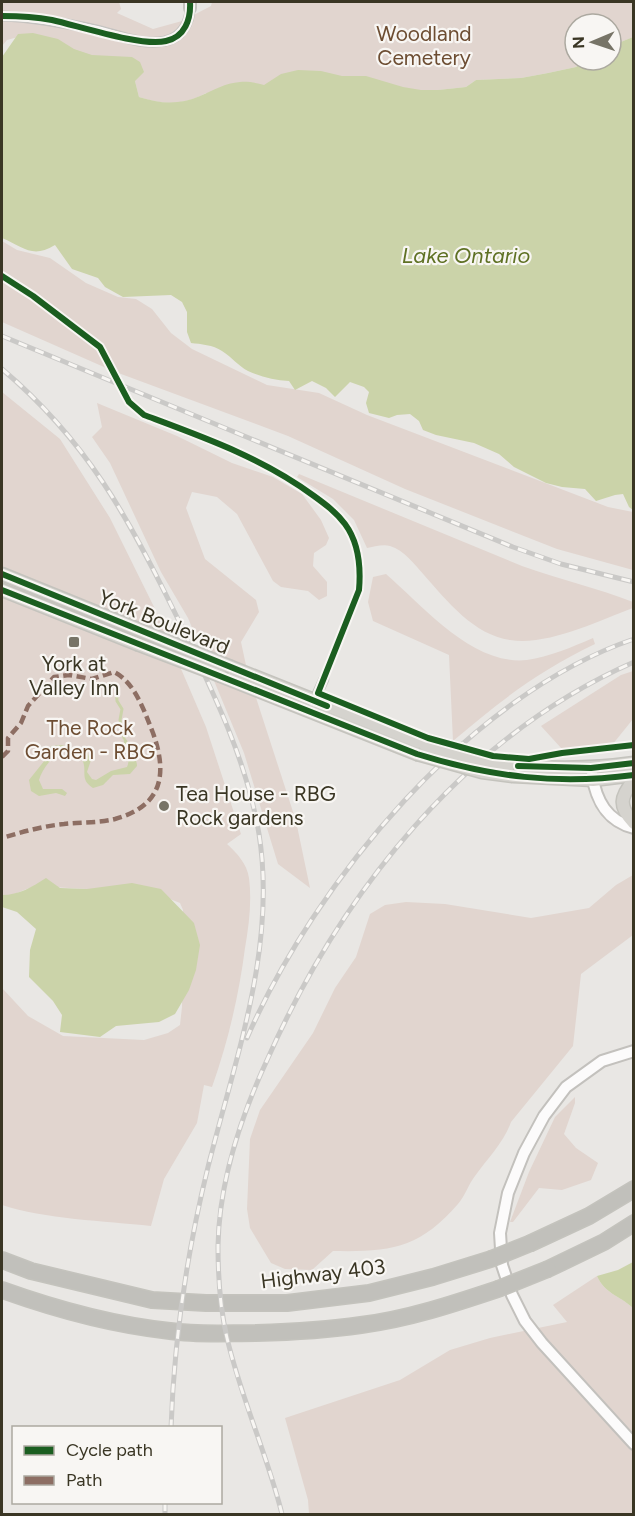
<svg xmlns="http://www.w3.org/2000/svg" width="635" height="1516" viewBox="0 0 635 1516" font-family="Figtree,sans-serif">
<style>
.green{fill:#e1d5cf}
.water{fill:#cbd3a9}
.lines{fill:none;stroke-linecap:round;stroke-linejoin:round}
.stream{stroke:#cbd3a9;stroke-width:3}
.street-casing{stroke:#c5c3c0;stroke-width:11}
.secondary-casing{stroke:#c3c1bd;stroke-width:14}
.primary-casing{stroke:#c4c3bd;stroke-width:15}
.highway-casing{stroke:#c4c3bd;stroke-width:18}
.street{stroke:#fcfbfb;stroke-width:8}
.secondary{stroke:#fcfbfb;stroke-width:10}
.primary{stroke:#d5d3ce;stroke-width:12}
.highway{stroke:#c1c0bb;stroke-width:15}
.rail-casing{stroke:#cac9c7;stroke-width:5}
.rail{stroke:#f8f6f3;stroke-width:3;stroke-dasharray:9;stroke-linecap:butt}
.primary-bridge-casing{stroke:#c4c3bd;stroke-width:15;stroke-linecap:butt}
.highway-bridge-casing{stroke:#c4c3bd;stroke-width:18;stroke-linecap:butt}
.primary-bridge{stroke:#d5d3ce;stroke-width:12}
.highway-bridge{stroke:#c1c0bb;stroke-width:15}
.quiet{stroke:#8d6e63;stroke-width:4.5;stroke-dasharray:9 4.5;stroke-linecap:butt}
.cycleway-casing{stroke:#f8f6f3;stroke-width:10}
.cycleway{stroke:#1b5e20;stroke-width:6}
.poi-dot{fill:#777467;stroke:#f8f6f3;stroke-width:2}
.labels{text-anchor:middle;stroke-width:4.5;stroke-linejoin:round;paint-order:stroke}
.park-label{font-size:21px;fill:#6d4d32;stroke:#f8f6f3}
.street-label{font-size:21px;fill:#3a3624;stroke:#f8f6f3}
.poi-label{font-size:21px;fill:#3a3624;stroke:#f8f6f3}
.water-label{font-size:22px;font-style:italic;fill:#5f7124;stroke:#f8f6f3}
</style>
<rect width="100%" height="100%" fill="#e9e7e4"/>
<g class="green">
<path d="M2,2h117l2,7 -4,4 36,16 29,-8 29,-15 1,-4h421v35l-22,9v-22h-36v36h10l-9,7 -28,6 -27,5 -45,2 -10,7 -28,3 -232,3c-24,13 -42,12 -67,4l-4,-16 -117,-44 -11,3 -5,6z"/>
<path d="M2,241l15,9 33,8 36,25 32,14 18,2 16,10 19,24 21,16 75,36 52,8 48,22 241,92 25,5v58l-76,-21 -152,-60 -117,-53 -175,-65 -111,-49z"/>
<path d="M2,392l58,47 50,79 47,95 49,114 35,107 -14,10c10,9 20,20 22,34 3,23 0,47 -4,70 -6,47 -17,94 -33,139l-8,-2 -7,38 -33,56 -13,47c-46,-5 -107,-7 -149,-21v-217l26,28 35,20 81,4 24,-7 12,-8 2,-18 1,-97 -3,-7 -35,-14h-58l-53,-3 -22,9h-10z"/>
<path d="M97,403l80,33 55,27 41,14 29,17 19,26 8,18 -3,7 -12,8 -1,13 14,16v14l-8,4 -11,-9 -27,-4 -8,-6 -36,-67 -20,-17 -25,-5 -6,16 19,51 51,41 3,12 -18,30 6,28 49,151 14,67 -32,-24 -34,-111 -56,-135 -27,-46 -51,-109 -18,-26 10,-10z"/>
<path d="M299,474l223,92c37,13 75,22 111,36v6c-35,13 -85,38 -123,32 -36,-5 -63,-39 -86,-65 -9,-10 -20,-25 -34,-29 -7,-2 -17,1 -23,2l-13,-28 -21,-21 -36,-22z"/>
<path d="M386,574c38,33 87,92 141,86 22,-3 45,-13 66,-22l2,6c-56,27 -94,56 -142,97l-4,-86 -76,-34 -5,-19 5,-25z"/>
<path d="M633,671v48l-25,31 -46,-1 -21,-23 80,-51z"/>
<path d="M633,875v60l-52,39 -8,72 -62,76c-7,20 -24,37 -36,54 -7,9 -10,20 -17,28 -39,45 -68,48 -125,47l-21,19 -27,-1 -14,-6 -21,-35 -3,-19 3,-70 10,-29 53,-77 22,-45 21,-31 14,-43 15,-9 21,-3 39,2 86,14 58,-10 27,-23z"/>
<path d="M575,1097v6l-11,31 12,14 22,15 -7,17 -29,10 -23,-2 -26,34h-3l19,-50 26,-55z"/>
<path d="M597,1276c8,18 22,19 36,32v206h-324l-1,-14 -23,-82 115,-38 50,-30 40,-12 77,-16 -14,-17z"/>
</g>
<g class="water">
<path d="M33,33l25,6 16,10 18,6 40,2 8,5 4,10 -9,9 4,16c22,7 40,8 61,-1 14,-6 25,-13 40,-14 8,-1 17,1 24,3l17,-11 17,-4 23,1 21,5h24l37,11 18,3h17l28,-3 10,-7 45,-2 27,-5 28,-6 9,-7h26v-14l22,-9v473l-4,-3 -6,-13 -8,1 -19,6 -11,-12 -23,-2 -16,-4 -32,-16 -15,-13 -25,-11 -38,-8 -13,-5 -4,-9 -9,-7 -13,1 -8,3 -20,-5 -3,-10 3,-11 -5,-5 -14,-5 -15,15 -9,-9 -14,-7 -17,9 -6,-9c-14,-1 -27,-4 -41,-10 -10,-5 -16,-14 -26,-20 -9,-6 -21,-7 -31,-8l-4,-11v-20l-5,-10 -11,-7 -48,2 -18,-10 -7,-9 -26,-9 -17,-24c-23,14 -31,2 -53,-7v-181l16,-23z"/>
<path d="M124,738l3,2c1,11 10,16 10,26l-7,8 -17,1 -10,10 -10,3c-15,-9 -4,-19 -12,-30 -16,-20 -38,7 -42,22l4,9h19l5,4 -2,3 -9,-3 -17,3 -8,-5 -2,-11 16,-20 6,-14 11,-1 25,7 4,8 -4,12 5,7 4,1 15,-9 16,-4c5,-11 -5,-18 -3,-29z"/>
<path d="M46,878l14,10 27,1 45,-6 29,6 33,34 6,22 -4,25 -7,20 -14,24 -16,8 -43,4 -16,11 -40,-5 2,-17 -9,-14 -24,-24 1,-27 6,-21 -19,-17 -15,-5v-12c17,0 30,-8 44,-17z"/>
<path d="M633,1262v46c-14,-13 -28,-14 -36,-32l21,-6z"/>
</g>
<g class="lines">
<path class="stream" d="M116,684l1,17 5,8 -2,11 4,18"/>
<defs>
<g id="street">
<path d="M2,16c32,1 63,7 95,14 21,5 46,16 68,11 16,-3 25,-18 25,-33"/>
<path d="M313,703l11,-24"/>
</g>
<g id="secondary">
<path d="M190,2v6"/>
<path d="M592,774c4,27 15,47 42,54"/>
<path d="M634,1051l-32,10 -36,26 -22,29 -20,37 -16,40 -8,40 2,32 10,30 13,26 17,22 92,101"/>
</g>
<g id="primary">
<path d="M2,574l116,47"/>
<path d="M2,590l135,54"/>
<path d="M231,667l193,77"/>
<path d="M221,676l196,78"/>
<path d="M509,765c42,4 83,4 125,-2"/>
<path d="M513,776l80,4 41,-5"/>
<path d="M634,780c-14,17 -16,26 0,43"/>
</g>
<g id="highway">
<path d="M531,1243l58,-27 45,-27"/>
<path d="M2,1260l29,11 121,29 54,3h81l82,-10 64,-16 58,-18"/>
<path d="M548,1269l56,-27 30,-19"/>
<path d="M2,1290c53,19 111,35 168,41 28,4 58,2 86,2 35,-1 71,-3 105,-8 47,-6 92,-21 137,-36"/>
</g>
</defs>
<use href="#street" class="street-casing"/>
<use href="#secondary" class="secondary-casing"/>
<use href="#primary" class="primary-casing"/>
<use href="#highway" class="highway-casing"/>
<use href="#street" class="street"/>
<use href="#secondary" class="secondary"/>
<use href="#primary" class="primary"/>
<use href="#highway" class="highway"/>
<defs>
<g id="rail">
<path d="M2,336l511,211 48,17 73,18"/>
<path d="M2,369c85,72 126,148 174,246 34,71 70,141 83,219 18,113 -24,225 -51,333 -21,85 -34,173 -37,261"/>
<path d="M247,1038c68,-156 222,-343 387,-399"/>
<path d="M165,1502v12"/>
<path d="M282,1514c-15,-60 -41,-116 -55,-176 -7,-30 -9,-62 -9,-92 1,-65 23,-130 50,-188 73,-165 197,-322 366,-396"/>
</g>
</defs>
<use href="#rail" class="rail-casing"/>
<use href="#rail" class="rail"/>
<defs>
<g id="primary-bridge">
<path d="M118,621l113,46"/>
<path d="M137,644l84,32"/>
<path d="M424,744l46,15 39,6"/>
<path d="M417,754l65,18 31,4"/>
</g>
<g id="highway-bridge">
<path d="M491,1259l40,-16"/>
<path d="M498,1289l50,-20"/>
</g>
</defs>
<use href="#primary-bridge" class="primary-bridge-casing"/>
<use href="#highway-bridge" class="highway-bridge-casing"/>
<use href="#primary-bridge" class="primary-bridge"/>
<use href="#highway-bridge" class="highway-bridge"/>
<path class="quiet" d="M2,757l6,-6v-13l13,-15 7,-17 26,-29 15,-2 23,4 22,-7c21,10 31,41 39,61 15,42 9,73 -38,86 -16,4 -34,3 -51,5 -21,2 -42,8 -62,14"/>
<defs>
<g id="cycleway">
<path d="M2,16c16,0 34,1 50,4 27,6 90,27 114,21 19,-4 25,-22 24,-39"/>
<path d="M2,276l31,20 67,51 29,55 15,13c59,22 119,43 170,81 11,8 22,16 31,28 14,19 16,43 14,66l-41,103 110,45 65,18 36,3 33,-6 72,-8"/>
<path d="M2,574l325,132"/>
<path d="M2,590l415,164c74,23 140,31 217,21"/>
<path d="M518,766l73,2 43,-5"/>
</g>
</defs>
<use href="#cycleway" class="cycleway-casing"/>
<use href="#cycleway" class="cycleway"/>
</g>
<g class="poi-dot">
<rect x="68" y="636" width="12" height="12" rx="3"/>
<circle cx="164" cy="806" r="6"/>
</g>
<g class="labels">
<g class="park-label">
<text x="424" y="41">Woodland<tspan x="424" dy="24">Cemetery</tspan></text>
<text x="90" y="735">The Rock<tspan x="90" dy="24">Garden - RBG</tspan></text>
</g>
<g class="street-label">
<text transform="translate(164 622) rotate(22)" y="7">York Boulevard</text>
<text transform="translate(323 1274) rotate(-7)" y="7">Highway 403</text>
</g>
<g class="poi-label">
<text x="74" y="671">York at<tspan x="74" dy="24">Valley Inn</tspan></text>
<text x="176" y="801" text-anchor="start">Tea House - RBG<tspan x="176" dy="24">Rock gardens</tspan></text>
</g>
<g class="water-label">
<text x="466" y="263">Lake Ontario</text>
</g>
</g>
<rect width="635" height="1516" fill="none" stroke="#3a3624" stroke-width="6"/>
<rect x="12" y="1426" width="210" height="78" fill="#f8f6f3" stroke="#aca9a0" stroke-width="1.5"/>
<rect x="24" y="1446" width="30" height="9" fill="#1b5e20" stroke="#aca9a0" stroke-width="1.5"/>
<text x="66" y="1456" font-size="18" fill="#3a3624">Cycle path</text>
<rect x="24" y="1476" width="30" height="9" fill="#8d6e63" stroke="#aca9a0" stroke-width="1.5"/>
<text x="66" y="1486" font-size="18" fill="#3a3624">Path</text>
<g transform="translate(593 42) rotate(268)"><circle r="28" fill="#f8f6f3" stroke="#aca9a0" stroke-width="1.5"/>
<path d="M0-4.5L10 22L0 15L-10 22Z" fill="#777467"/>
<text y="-9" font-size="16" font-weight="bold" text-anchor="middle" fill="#3a3624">N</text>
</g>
</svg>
